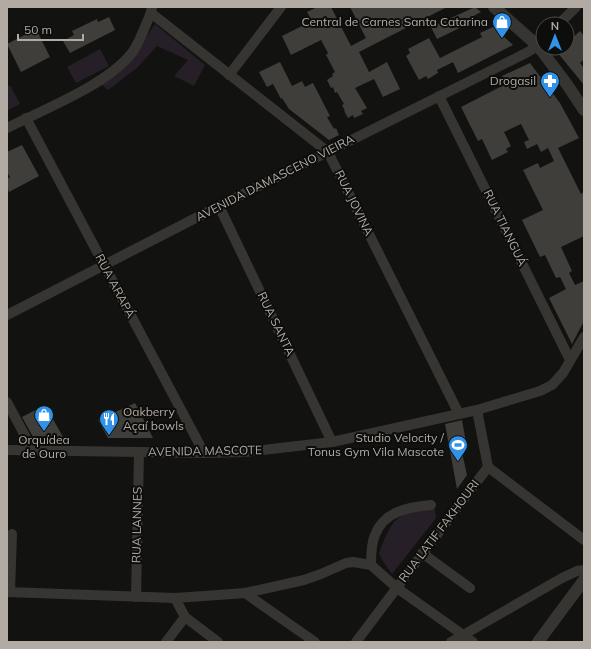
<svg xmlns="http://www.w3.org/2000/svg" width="591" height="649" viewBox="0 0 591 649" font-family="Mulish,sans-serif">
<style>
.green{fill:#261f27}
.building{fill:#3f3e3b}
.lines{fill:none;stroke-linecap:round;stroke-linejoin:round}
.minor{stroke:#373532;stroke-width:10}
.tertiary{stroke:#373532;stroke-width:12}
.labels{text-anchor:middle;stroke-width:4;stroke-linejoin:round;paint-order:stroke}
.poi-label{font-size:12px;fill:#b2aba3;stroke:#0d0d0c;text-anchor:end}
.street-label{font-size:12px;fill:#b2aba3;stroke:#0d0d0c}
</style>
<rect width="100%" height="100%" fill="#121211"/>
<g class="green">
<path d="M155,24l50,41 -11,21 -20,-10 14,-16 -31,-14 -19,21 -30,23 -6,-5 41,-44z"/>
<path d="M100,49l9,17 -33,17 -9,-16z"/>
<path d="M10,85l10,19 -13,7v-24z"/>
<path d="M435,509l1,9 -44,56 -10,-14 -3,-7c5,-13 10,-29 22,-37 8,-5 25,-6 34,-7z"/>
</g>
<g class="building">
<path d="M317,7h14l20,39 15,-8 -16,-31h97l-88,45 10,20 18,-10 13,27 -17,8 -9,-18 -19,9 12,20 -6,3 2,3 -9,4 -1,-3 -5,3 -4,-7h1l-3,-6 2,-1 -7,-12 -2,1 -2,-6 -2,1 -4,-8 6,-4 -1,-2 3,-2 -9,-17 2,-2 -7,-13 -30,15 -9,-19 30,-15 -5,-9z"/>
<path d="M475,7l6,5 -13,7 2,4 -33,16 -6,-12z"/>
<path d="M109,17l6,13 -45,23 -7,-12 11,-6 -2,-4 25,-12 1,3z"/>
<path d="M493,27l20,18 -55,28 -5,-11 -16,8 1,3 -10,6 -2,-3 -7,4 -13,-24 4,-3 -2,-4 21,-11 11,20 42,-21 -2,-4z"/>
<path d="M36,29l14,28 -29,15 -14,-28z"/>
<path d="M580,31l4,5v23l-4,4 4,5v17l-27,-33 5,-4h5v-5z"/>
<path d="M280,62l12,24 10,-5 3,6 8,-4 17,33 -3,1 7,12 2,-1 3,7 -10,5 -40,-31 -7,-11 -1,1 -8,-15 -6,3 -8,-15z"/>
<path d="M530,63l30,40 19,35 -21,10 23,46 3,-2v44l-23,11 11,24 -3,2 6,12 9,-4v40l-12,23 -23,-46 17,-9 -6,-12 -4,1 -11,-23 -5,2 -18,-37 21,-10 -20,-40 15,-7 2,5 14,-7 -6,-13 -7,4 -4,-8 -10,5 -3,-7 5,-2 -8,-16 -17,8 7,14 -5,3 2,3 -16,8 -10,-21 -4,2 -17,-34 45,-23 -4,-8z"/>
<path d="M22,145l17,31 -30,16 -2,-5v-8l3,-2 -3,-5v-20z"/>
<path d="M135,403l18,35h-45l-10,-18z"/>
<path d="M45,405l22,39h-30l-15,-27z"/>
<path d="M462,420l5,28h-6l6,27 -10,14 -12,-65z"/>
</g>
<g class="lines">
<g class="minor">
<path d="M151,13l177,139 131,262"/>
<path d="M559,24l17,-17"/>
<path d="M229,75l52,-68"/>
<path d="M439,96l131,264"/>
<path d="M26,118l178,335"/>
<path d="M7,128c37,-19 98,-42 124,-74 6,-7 10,-18 14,-27 3,-7 6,-13 7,-20"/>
<path d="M219,206l113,236"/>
<path d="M7,315l212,-109 307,-153 12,-7 5,-5"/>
<path d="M7,402l26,49"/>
<path d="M7,450l197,3 41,-1 87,-10 145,-32 63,-19 12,-6 11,-12 21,-36"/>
<path d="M488,467l96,73"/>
<path d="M422,553l48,35"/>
<path d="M371,565c0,-10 0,-21 4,-30 9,-24 34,-28 56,-30"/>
<path d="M7,592l168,6 43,-3 27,-2 59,-13 17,-6 25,-11 7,-1 18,3 26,23 76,54"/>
<path d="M10,592l2,-58"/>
<path d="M245,593l70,49"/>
<path d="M136,597l3,-145"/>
<path d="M175,598l10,19 33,25"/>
<path d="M166,642l19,-25"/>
<path d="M356,642l132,-175 -11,-57"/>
<path d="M451,642l111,-64 15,-7 7,-1"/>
</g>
<g class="tertiary">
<path d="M494,7l44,39 28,37 18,27"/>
<path d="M538,642l46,-62"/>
</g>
</g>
<defs>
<symbol id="shop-pin" viewBox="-11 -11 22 30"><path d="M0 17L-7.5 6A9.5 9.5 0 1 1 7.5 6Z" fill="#3192ea" stroke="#0d0d0c"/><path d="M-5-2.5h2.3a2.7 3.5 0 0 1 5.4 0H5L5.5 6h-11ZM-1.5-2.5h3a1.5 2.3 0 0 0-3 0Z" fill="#fff"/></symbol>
<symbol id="pharmacy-pin" viewBox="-11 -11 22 30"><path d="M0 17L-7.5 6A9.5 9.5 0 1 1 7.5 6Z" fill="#3192ea" stroke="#0d0d0c"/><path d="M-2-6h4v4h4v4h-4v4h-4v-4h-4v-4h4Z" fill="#fff"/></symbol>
<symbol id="restaurant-pin" viewBox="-11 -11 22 30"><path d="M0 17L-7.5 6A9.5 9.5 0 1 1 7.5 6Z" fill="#3192ea" stroke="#0d0d0c"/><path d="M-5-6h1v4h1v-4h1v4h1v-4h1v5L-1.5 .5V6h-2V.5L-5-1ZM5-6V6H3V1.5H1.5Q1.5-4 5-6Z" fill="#fff"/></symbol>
<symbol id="stadium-pin" viewBox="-11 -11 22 30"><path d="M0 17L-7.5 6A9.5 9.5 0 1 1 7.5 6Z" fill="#3192ea" stroke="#0d0d0c"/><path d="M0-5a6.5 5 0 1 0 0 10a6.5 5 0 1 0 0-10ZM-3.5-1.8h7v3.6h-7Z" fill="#fff"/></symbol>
</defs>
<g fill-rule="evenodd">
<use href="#shop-pin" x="491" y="11" width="22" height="30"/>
<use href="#pharmacy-pin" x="539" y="70" width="22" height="30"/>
<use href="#shop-pin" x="33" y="404" width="22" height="30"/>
<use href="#restaurant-pin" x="98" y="408" width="22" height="30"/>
<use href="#stadium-pin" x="447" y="434" width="22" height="30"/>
</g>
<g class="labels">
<g class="poi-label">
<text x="488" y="26">Central de Carnes Santa Catarina</text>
<text x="536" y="85">Drogasil</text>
<text x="123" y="416" text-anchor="start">Oakberry<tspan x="123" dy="14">Açaí bowls</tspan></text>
<text x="444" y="442">Studio Velocity /<tspan x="444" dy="14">Tonus Gym Vila Mascote</tspan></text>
<text x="44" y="444" text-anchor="middle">Orquídea<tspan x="44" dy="14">de Ouro</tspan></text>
</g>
<g class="street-label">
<text transform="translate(275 178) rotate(-27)" y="4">AVENIDA DAMASCENO VIEIRA</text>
<text transform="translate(354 203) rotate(64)" y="4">RUA JOVINA</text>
<text transform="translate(505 228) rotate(64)" y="4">RUA TIANGUÁ</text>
<text transform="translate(115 286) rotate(62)" y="4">RUA ARAPÁ</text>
<text transform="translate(276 324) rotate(64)" y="4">RUA SANTA</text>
<text transform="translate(205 451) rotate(-1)" y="4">AVENIDA MASCOTE</text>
<text transform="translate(137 525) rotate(-89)" y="4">RUA LANNES</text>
<text transform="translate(439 531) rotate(-53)" y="4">RUA LATIF FAKHOURI</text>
</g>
</g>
<rect width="591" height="649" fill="none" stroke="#b2aba3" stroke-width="16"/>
<g transform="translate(555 36)"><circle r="19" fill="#0d0d0c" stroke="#4f4c48"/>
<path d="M0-3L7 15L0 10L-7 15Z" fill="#3192ea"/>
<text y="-6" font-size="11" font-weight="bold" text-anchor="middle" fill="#b2aba3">N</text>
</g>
<path d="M18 34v6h65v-6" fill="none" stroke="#b2aba3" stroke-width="2"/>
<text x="24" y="34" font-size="12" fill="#b2aba3" stroke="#0d0d0c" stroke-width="3" paint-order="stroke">50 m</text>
</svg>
